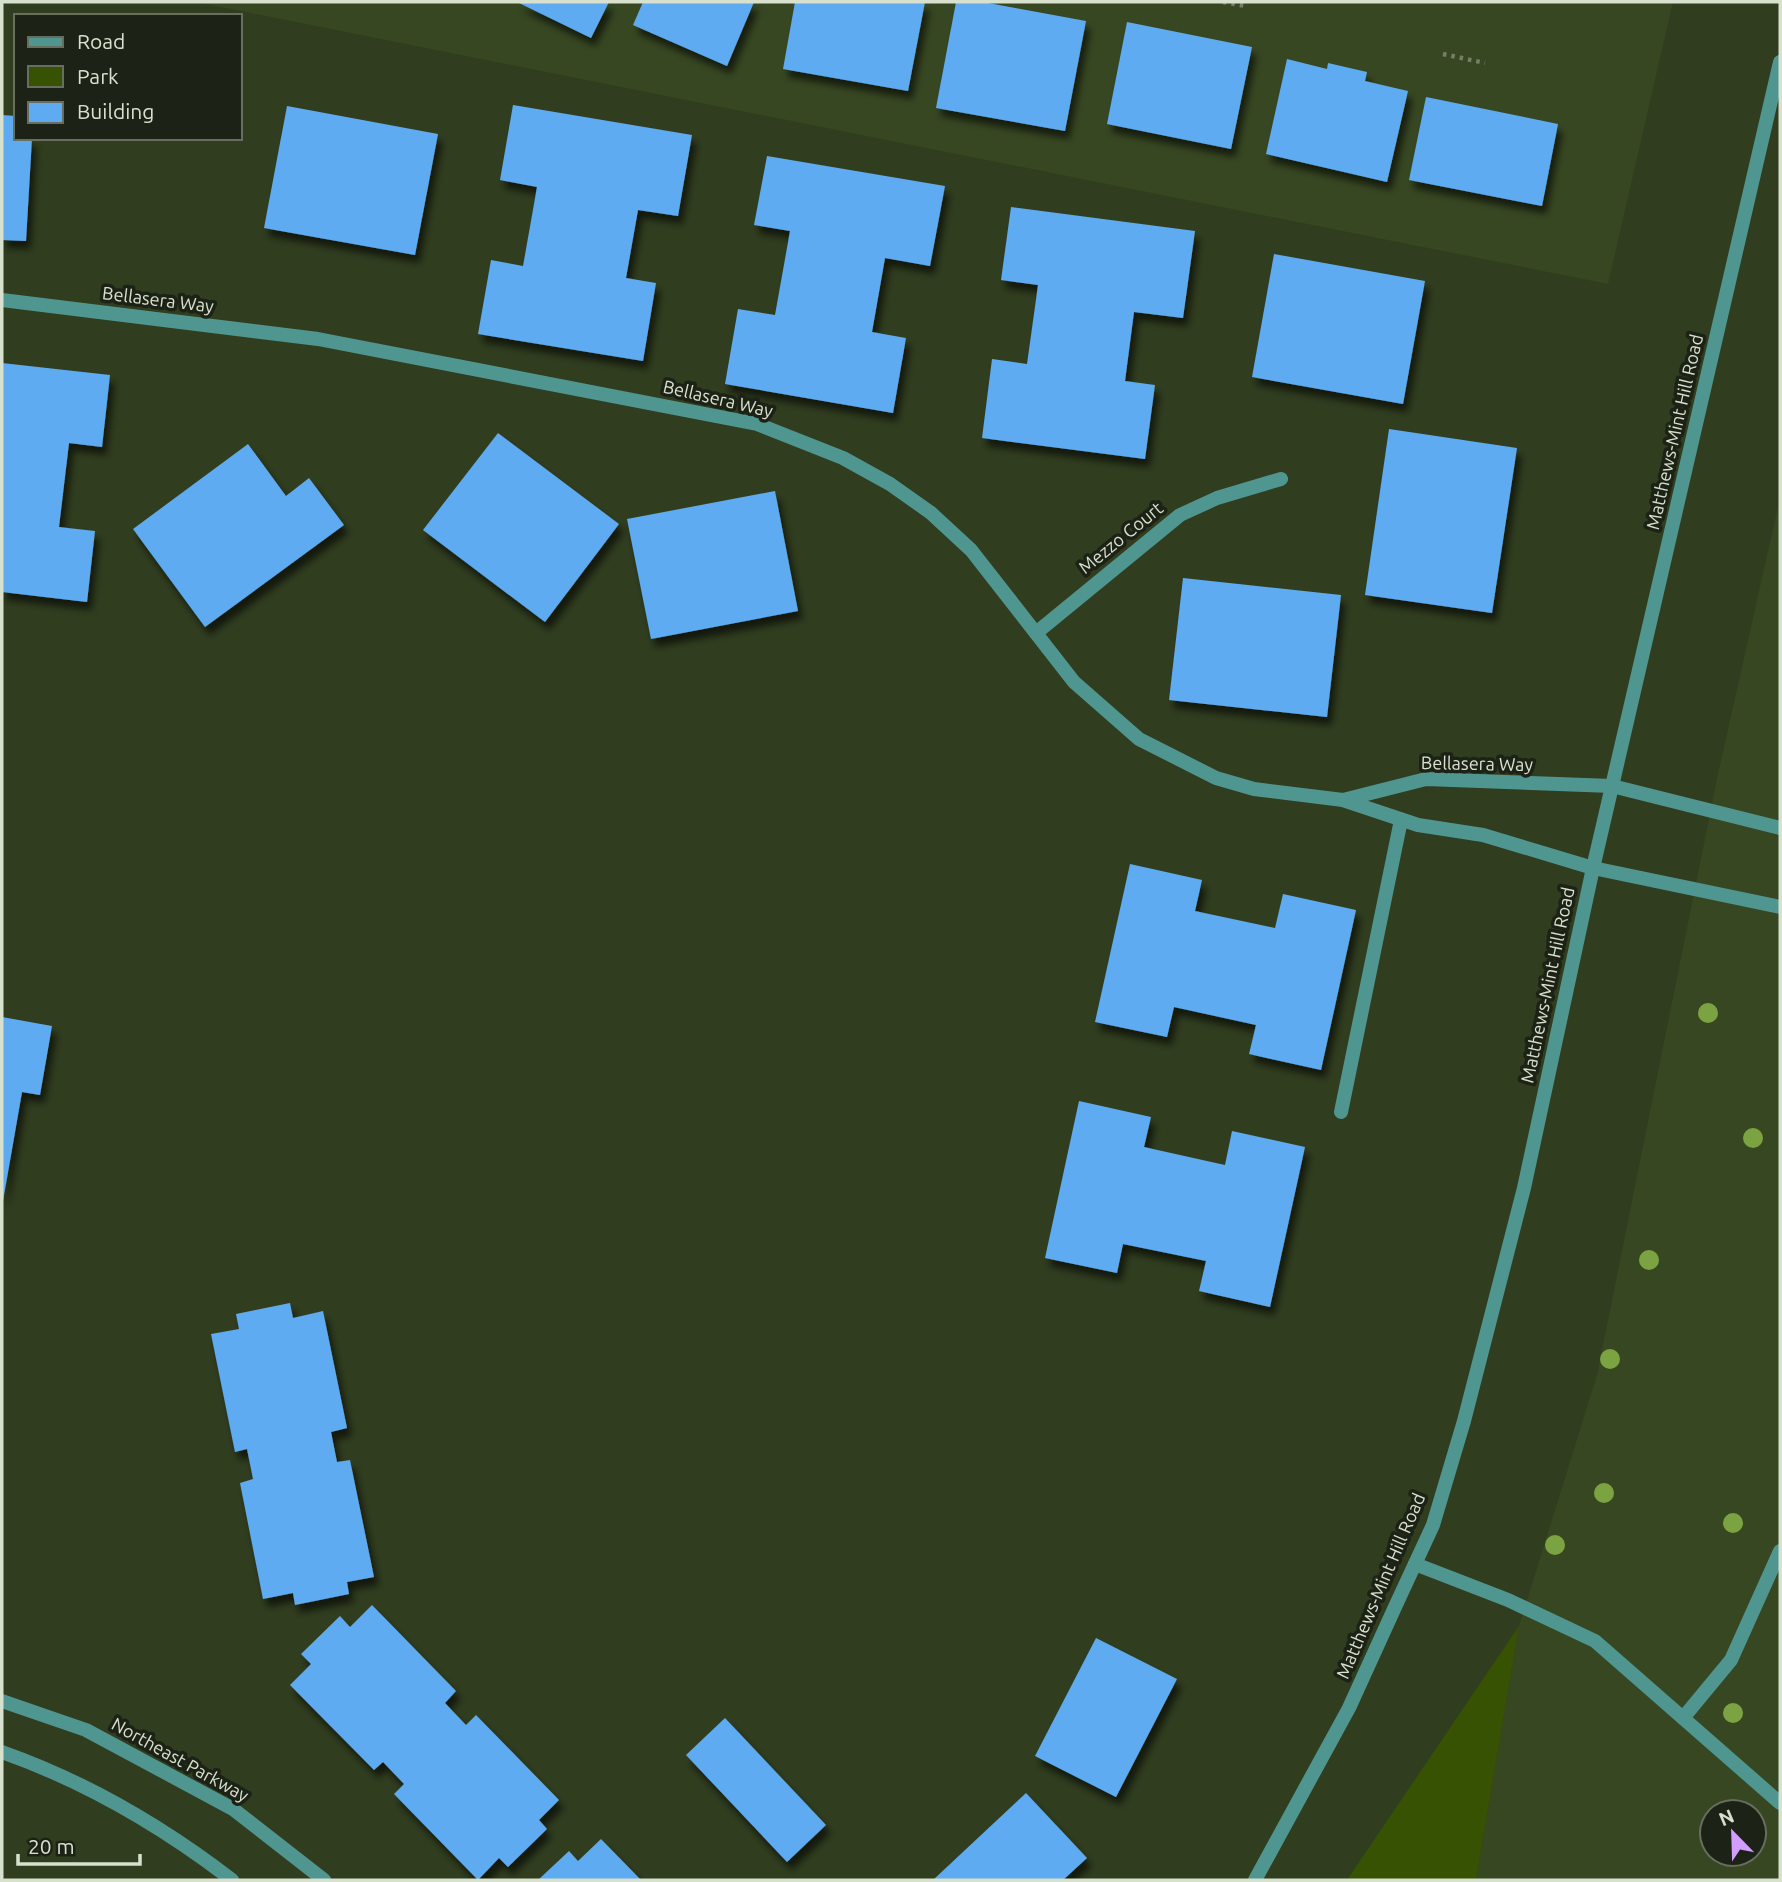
<svg xmlns="http://www.w3.org/2000/svg" width="1782" height="1882" viewBox="0 0 1782 1882" font-family="Ubuntu,sans-serif">
<style>
.built{fill:#374722;fill-rule:evenodd}
.green{fill:#385203}
.building{fill:#5fabf1;filter:url(#shadow)}
.lines{fill:none;stroke-linecap:round;stroke-linejoin:round}
.path{stroke:#747f66;stroke-width:4.5;stroke-dasharray:3.5 5;stroke-linecap:butt}
.service{stroke:#509690;stroke-width:14}
.minor{stroke:#509690;stroke-width:14}
.tertiary{stroke:#509690;stroke-width:14}
.tree{fill:#7ca342}
.labels{text-anchor:middle;stroke-width:7;stroke-linejoin:round;paint-order:stroke}
.street-label{font-size:18px;fill:#d8e0ce;stroke:#1c2215}
</style>
<defs>
<filter id="shadow"><feDropShadow dx="4.5" dy="8" stdDeviation="3.5" flood-color="#0009"/></filter>
</defs>
<rect width="100%" height="100%" fill="#303d1f"/>
<g class="built">
<path d="M196,2h1477l-65,282z"/>
<path d="M1780,498v1382h-304l43,-254 78,-251 121,-601zM1712,1812h42v42h-42z"/>
</g>
<path class="green" d="M1519,1626l-43,254h-129z"/>
<g class="building">
<path d="M517,2h92l-18,36z"/>
<path d="M643,2h111l-27,64 -94,-41z"/>
<path d="M795,2h130l-17,89 -125,-22z"/>
<path d="M956,2h27l103,19 -21,110 -129,-23z"/>
<path d="M1127,22l125,25 -21,102 -124,-25z"/>
<path d="M1287,59l40,10 1,-6 39,9 -2,9 43,10 -21,91 -121,-28z"/>
<path d="M1426,97l132,27 -16,82 -133,-26z"/>
<path d="M513,105l179,30 -14,81 -40,-6 -12,68 30,5 -13,78 -165,-27 13,-74 32,6 14,-79 -37,-7z"/>
<path d="M287,106l151,28 -23,121 -151,-27z"/>
<path d="M2,115l14,1v22h16l-6,103 -24,-1z"/>
<path d="M767,156l178,30 -15,80 -45,-8 -13,74 34,6 -13,75 -168,-29 13,-75 37,6 15,-84 -36,-6z"/>
<path d="M1011,207l184,24 -12,87 -49,-6 -9,69 30,4 -10,74 -163,-21 10,-79 35,5 11,-79 -37,-5z"/>
<path d="M1274,254l151,27 -22,123 -151,-27z"/>
<path d="M2,363l108,12 -8,72 -33,-4 -10,84 36,4 -8,71 -85,-10z"/>
<path d="M1389,429l128,19 -25,165 -127,-18z"/>
<path d="M498,433l121,91 -74,98 -122,-92z"/>
<path d="M248,444l38,52 23,-18 35,47 -139,102 -72,-98z"/>
<path d="M775,491l23,120 -147,28 -24,-120z"/>
<path d="M1183,578l158,17 -14,122 -158,-17z"/>
<path d="M1130,864l72,16 -7,31 80,17 8,-34 73,16 -35,160 -72,-16 7,-29 -82,-18 -7,30 -72,-15z"/>
<path d="M2,1017l50,9 -12,69 -18,-3 -19,109z"/>
<path d="M1079,1101l72,16 -7,30 81,18 7,-34 73,16 -35,160 -71,-16 7,-30 -83,-17 -6,29 -72,-15z"/>
<path d="M290,1303l3,15 30,-7 24,117 -16,4 6,30 13,-2 24,117 -27,5 2,12 -54,11 -2,-12 -30,6 -23,-116 13,-4 -6,-30 -12,3 -24,-118 28,-5 -3,-15z"/>
<path d="M372,1605l84,86 -11,12 21,22 10,-10 83,85 -20,20 8,9 -39,38 -9,-9 -21,22 -84,-86 10,-10 -21,-22 -9,8 -84,-85 21,-21 -10,-10 39,-38 10,11z"/>
<path d="M1096,1638l81,41 -61,118 -81,-41z"/>
<path d="M725,1718l101,107 -39,37 -101,-107z"/>
<path d="M1026,1793l61,65 -24,22h-130z"/>
<path d="M601,1839l40,41h-103l31,-29 9,10z"/>
</g>
<g class="lines">
<g class="path">
<path d="M1223,2l23,4"/>
<path d="M1443,54l42,9"/>
</g>
<g class="service">
<path d="M1612,786l168,42"/>
<path d="M1593,868l187,39"/>
<path d="M1341,1112l60,-292"/>
<path d="M1415,1564l93,36 87,41 185,162"/>
<path d="M1683,1718l48,-58 49,-109"/>
</g>
<g class="minor">
<path d="M2,300l316,39 439,85 86,34 47,26 41,29 40,37 103,132 65,57 77,39 38,11 89,11"/>
<path d="M1036,633l144,-118 37,-17 64,-19"/>
<path d="M1593,868l-110,-33 -65,-10 -75,-25 83,-21 186,7"/>
<path d="M2,1701l84,29 147,79 91,71"/>
<path d="M2,1752c82,29 161,75 230,128"/>
</g>
<path class="tertiary" d="M1255,1880l94,-172 46,-101 38,-82 31,-104 60,-233 69,-320 187,-806"/>
</g>
<g class="tree">
<circle cx="1708" cy="1013" r="10"/>
<circle cx="1753" cy="1138" r="10"/>
<circle cx="1649" cy="1260" r="10"/>
<circle cx="1610" cy="1359" r="10"/>
<circle cx="1604" cy="1493" r="10"/>
<circle cx="1733" cy="1523" r="10"/>
<circle cx="1555" cy="1545" r="10"/>
<circle cx="1733" cy="1713" r="10"/>
</g>
<g class="labels">
<g class="street-label">
<text transform="translate(158 300) rotate(7)" y="6">Bellasera Way</text>
<text transform="translate(718 399) rotate(13)" y="6">Bellasera Way</text>
<text transform="translate(1675 432) rotate(-77)" y="6">Matthews-Mint Hill Road</text>
<text transform="translate(1121 538) rotate(-39)" y="6">Mezzo Court</text>
<text transform="translate(1477 764) rotate(1)" y="6">Bellasera Way</text>
<text transform="translate(1548 985) rotate(-78)" y="6">Matthews-Mint Hill Road</text>
<text transform="translate(1381 1586) rotate(-67)" y="6">Matthews-Mint Hill Road</text>
<text transform="translate(180 1760) rotate(29)" y="6">Northeast Parkway</text>
</g>
</g>
<rect width="1782" height="1882" fill="none" stroke="#d8e0ce" stroke-width="7"/>
<rect x="14" y="14" width="228" height="126" fill="#1c2215" stroke="#676e5f" stroke-width="2"/>
<rect x="28" y="37" width="35" height="10" fill="#509690" stroke="#676e5f" stroke-width="2"/>
<text x="77" y="49" font-size="21" fill="#d8e0ce">Road</text>
<rect x="28" y="66" width="35" height="21" fill="#385203" stroke="#676e5f" stroke-width="2"/>
<text x="77" y="84" font-size="21" fill="#d8e0ce">Park</text>
<rect x="28" y="102" width="35" height="21" fill="#5fabf1" stroke="#676e5f" stroke-width="2"/>
<text x="77" y="119" font-size="21" fill="#d8e0ce">Building</text>
<g transform="translate(1733 1833) rotate(337)"><circle r="33" fill="#1c2215" stroke="#676e5f" stroke-width="2"/>
<path d="M0-5L12 26L0 18L-12 26Z" fill="#d19dfe"/>
<text y="-10" font-size="19" font-weight="bold" text-anchor="middle" fill="#d8e0ce">N</text>
</g>
<path d="M18 1854v10h122v-10" fill="none" stroke="#d8e0ce" stroke-width="3.5"/>
<text x="28" y="1854" font-size="21" fill="#d8e0ce" stroke="#1c2215" stroke-width="5" paint-order="stroke">20 m</text>
</svg>
